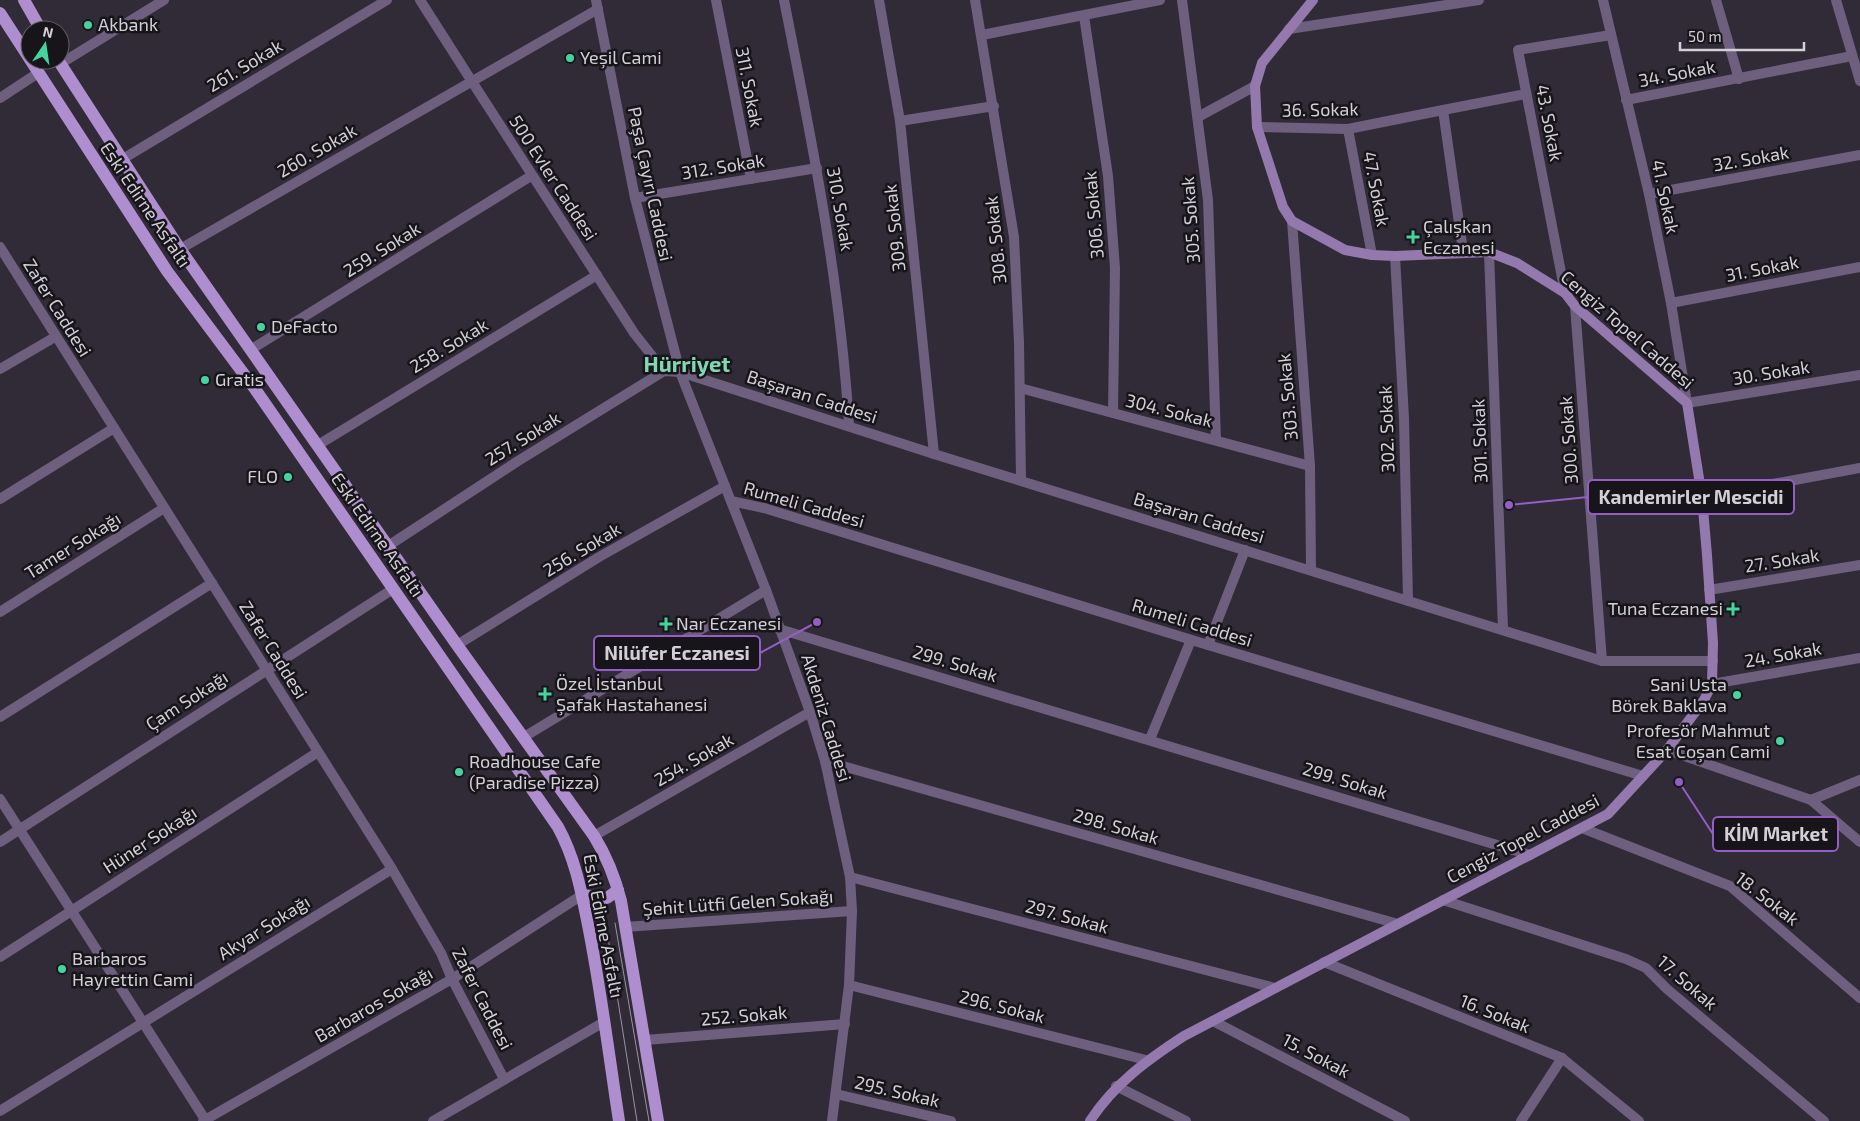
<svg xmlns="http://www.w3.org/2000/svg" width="1860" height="1121" viewBox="0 0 1860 1121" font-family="'Exo 2',sans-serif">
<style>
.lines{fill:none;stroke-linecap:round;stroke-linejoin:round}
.pedestrian{stroke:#6e5f7f;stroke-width:10}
.minor{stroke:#6e5f7f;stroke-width:10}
.tertiary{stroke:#6e5f7f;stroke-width:10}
.secondary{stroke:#9379ad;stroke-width:10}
.primary{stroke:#af8ed0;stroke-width:12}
.tram{stroke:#98939d;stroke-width:1}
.poi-dot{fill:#45d49f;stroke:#17151a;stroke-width:2}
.labels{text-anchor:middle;stroke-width:5;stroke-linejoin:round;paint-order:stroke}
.poi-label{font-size:18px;fill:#d3cfd7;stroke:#17151a;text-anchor:start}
.street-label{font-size:18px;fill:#d3cfd7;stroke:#17151a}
.district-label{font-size:22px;font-weight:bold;fill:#81d7b1;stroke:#17151a}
.leader{fill:none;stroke:#955dc6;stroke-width:2}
.callout-dot{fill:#955dc6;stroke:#17151a;stroke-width:2}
.callout{fill:#17151a;stroke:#955dc6;stroke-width:2}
.callout-label{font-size:19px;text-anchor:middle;font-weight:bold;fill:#d3cfd7}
</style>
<rect width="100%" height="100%" fill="#312b38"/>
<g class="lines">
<path class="pedestrian" d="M420,0l51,80"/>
<g class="minor">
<path d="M716,0l35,179"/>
<path d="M784,0c28,142 56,280 65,425"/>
<path d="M879,0l21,121 34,333"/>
<path d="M975,0l39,237 5,105 2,138"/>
<path d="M1182,0l26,200 8,240"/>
<path d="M1603,0l46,194 22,109 16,100 173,-28"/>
<path d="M1716,0l23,79"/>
<path d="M1836,0l24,81"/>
<path d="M1084,16l24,160 7,92 -2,145"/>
<path d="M1289,29l190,-29"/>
<path d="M982,35l178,-35"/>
<path d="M60,64l104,-64"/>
<path d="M471,80l163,253 30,38"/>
<path d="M0,98l38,-25"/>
<path d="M1626,100l226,-44"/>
<path d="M1198,117l57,-31"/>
<path d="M900,121l94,-15"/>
<path d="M1257,127l91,2 95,-19"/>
<path d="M1348,129l24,126"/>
<path d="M121,160l266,-160"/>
<path d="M1649,194l211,-39"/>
<path d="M635,198l182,-30"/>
<path d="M1292,221l18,245 1,103"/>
<path d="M0,247l392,622 49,84 11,26 52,100"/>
<path d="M180,249l418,-240"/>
<path d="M1463,251l-20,-141 83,-16"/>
<path d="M1489,252l14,377"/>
<path d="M1395,256l9,162 4,183"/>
<path d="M1565,293l-47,-243 93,-15"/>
<path d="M1671,303l189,-36"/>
<path d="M1575,306l27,355"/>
<path d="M250,350l281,-174"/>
<path d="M0,369l55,-32"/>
<path d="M1020,388l290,78"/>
<path d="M318,445l279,-170"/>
<path d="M1702,497l158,-29"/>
<path d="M0,499l114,-71"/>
<path d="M388,546l130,-85 146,-90 16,1"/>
<path d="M1709,590l151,-25"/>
<path d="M0,612l164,-104"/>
<path d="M779,629l751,226"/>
<path d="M457,645l142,-88 126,-71"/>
<path d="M1208,645l37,-95"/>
<path d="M1712,684l148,-26"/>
<path d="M0,717l212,-134"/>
<path d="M524,737l242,-147"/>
<path d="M1150,739l41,-99"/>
<path d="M1667,750l144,50 49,42"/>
<path d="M825,761l573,163"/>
<path d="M0,799l206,322"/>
<path d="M1811,800l49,-20"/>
<path d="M1582,828l148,58 130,112"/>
<path d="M594,836l216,-124"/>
<path d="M0,842l393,-253"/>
<path d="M850,877l425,111"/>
<path d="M1443,900l183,59 20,9 21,21 157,132"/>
<path d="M625,927l227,-16"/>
<path d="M0,957l318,-205"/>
<path d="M1324,962l238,96 77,63"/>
<path d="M849,985l297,75"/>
<path d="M1213,1021l192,100"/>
<path d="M645,1040l200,-16"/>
<path d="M1116,1086l70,35"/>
<path d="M836,1094l115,27"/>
<path d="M0,1111l392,-242"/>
<path d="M203,1121l249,-142 130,-84"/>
<path d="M433,1121l171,-99"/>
<path d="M1521,1121l41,-63"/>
</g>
<g class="tertiary">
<path d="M596,0l39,198 45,174 86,218 44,122 15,49 25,116 2,34 -3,74 -17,136"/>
<path d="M680,372l254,82 668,207h111"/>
<path d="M731,501l33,7 444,137 435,131"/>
</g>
<path class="secondary" d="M1090,1121c24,-37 57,-61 94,-85l424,-222 59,-64 37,-50 8,-16 1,-41 -6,-88 -5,-58 -15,-94 -112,-97 -10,-13 -48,-30 -28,-11 -94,4 -23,-1 -27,-5 -53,-29 -9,-14 -26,-80 -2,-41 7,-23 51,-63"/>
<g class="primary">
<path d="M24,0l17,30"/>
<path d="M0,13l167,258 88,118 303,438c17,31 23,63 30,98 13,65 21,131 31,196"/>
<path d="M58,60l122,189 277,396 137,191c13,21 21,41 27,65l37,220"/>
<path d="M582,895l25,3 11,-8"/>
</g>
<g class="tram">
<path d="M615,923l34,198"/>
<path d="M606,925l31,196"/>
</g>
</g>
<g class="poi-dot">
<circle cx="88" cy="25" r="5"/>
<circle cx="570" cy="58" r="5"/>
<path d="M1410.5 229.5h5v5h5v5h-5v5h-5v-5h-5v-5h5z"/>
<circle cx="261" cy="327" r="5"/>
<circle cx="205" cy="380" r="5"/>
<circle cx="288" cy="477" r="5"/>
<path d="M1730.5 601.5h5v5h5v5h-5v5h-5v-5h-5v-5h5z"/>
<path d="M663.5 616.5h5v5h5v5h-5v5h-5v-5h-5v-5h5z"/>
<path d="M542.5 686.5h5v5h5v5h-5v5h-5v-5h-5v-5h5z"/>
<circle cx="1737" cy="695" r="5"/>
<circle cx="1780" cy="741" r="5"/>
<circle cx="459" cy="772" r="5"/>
<circle cx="62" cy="969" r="5"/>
</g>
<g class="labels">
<g class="poi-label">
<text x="98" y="31">Akbank</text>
<text x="580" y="64">Yeşil Cami</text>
<text x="1423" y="233">Çalışkan<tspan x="1423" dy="21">Eczanesi</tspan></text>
<text x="271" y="333">DeFacto</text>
<text x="215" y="386">Gratis</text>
<text x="278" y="483" text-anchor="end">FLO</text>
<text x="1723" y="615" text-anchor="end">Tuna Eczanesi</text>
<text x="676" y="630">Nar Eczanesi</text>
<text x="556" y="690">Özel İstanbul<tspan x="556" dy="21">Şafak Hastahanesi</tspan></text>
<text x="1727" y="691" text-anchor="end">Sani Usta<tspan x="1727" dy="21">Börek Baklava</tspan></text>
<text x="1770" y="737" text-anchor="end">Profesör Mahmut<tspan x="1770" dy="21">Esat Coşan Cami</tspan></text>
<text x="469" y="768">Roadhouse Cafe<tspan x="469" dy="21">(Paradise Pizza)</tspan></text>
<text x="72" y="965">Barbaros<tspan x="72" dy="21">Hayrettin Cami</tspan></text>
</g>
<g class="street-label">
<text transform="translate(245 66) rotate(-31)" y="6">261. Sokak</text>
<text transform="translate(1677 74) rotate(-11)" y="6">34. Sokak</text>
<text transform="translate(749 87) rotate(79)" y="6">311. Sokak</text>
<text transform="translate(1320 110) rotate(-1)" y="6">36. Sokak</text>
<text transform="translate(1549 123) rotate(79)" y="6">43. Sokak</text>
<text transform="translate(317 151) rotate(-30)" y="6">260. Sokak</text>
<text transform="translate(1751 159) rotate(-10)" y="6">32. Sokak</text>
<text transform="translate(723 167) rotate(-9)" y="6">312. Sokak</text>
<text transform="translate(553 178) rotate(57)" y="6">500 Evler Caddesi</text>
<text transform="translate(650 184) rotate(78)" y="6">Paşa Çayırı Caddesi</text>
<text transform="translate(1376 189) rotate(79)" y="6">47. Sokak</text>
<text transform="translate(1665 197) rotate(78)" y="6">41. Sokak</text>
<text transform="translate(145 205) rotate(56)" y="6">Eski Edirne Asfaltı</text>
<text transform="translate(840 209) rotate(80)" y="6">310. Sokak</text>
<text transform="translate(1094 215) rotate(-95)" y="6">306. Sokak</text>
<text transform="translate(1191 220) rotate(-94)" y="6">305. Sokak</text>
<text transform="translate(895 228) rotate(-96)" y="6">309. Sokak</text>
<text transform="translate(996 240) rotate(-96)" y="6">308. Sokak</text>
<text transform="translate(382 250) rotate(-32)" y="6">259. Sokak</text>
<text transform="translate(1762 269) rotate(-11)" y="6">31. Sokak</text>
<text transform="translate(57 308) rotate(58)" y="6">Zafer Caddesi</text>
<text transform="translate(1627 330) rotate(41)" y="6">Cengiz Topel Caddesi</text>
<text transform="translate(449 346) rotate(-31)" y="6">258. Sokak</text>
<text transform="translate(1771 373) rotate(-9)" y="6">30. Sokak</text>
<text transform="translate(812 397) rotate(18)" y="6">Başaran Caddesi</text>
<text transform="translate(1288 397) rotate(-95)" y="6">303. Sokak</text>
<text transform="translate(1169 411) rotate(14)" y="6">304. Sokak</text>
<text transform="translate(1387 429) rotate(-92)" y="6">302. Sokak</text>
<text transform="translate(523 439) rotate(-32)" y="6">257. Sokak</text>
<text transform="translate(1569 440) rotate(-94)" y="6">300. Sokak</text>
<text transform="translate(1480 441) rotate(-92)" y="6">301. Sokak</text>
<text transform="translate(804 505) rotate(16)" y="6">Rumeli Caddesi</text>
<text transform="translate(1199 518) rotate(17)" y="6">Başaran Caddesi</text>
<text transform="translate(377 535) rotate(55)" y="6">Eski Edirne Asfaltı</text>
<text transform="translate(73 546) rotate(-32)" y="6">Tamer Sokağı</text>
<text transform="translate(582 550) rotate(-31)" y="6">256. Sokak</text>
<text transform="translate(1782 561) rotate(-9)" y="6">27. Sokak</text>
<text transform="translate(1192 623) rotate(17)" y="6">Rumeli Caddesi</text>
<text transform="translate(273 650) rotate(58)" y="6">Zafer Caddesi</text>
<text transform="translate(1783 655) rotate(-10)" y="6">24. Sokak</text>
<text transform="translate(955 664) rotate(17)" y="6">299. Sokak</text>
<text transform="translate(187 701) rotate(-33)" y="6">Çam Sokağı</text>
<text transform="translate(826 718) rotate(73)" y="6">Akdeniz Caddesi</text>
<text transform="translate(694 760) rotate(-30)" y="6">254. Sokak</text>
<text transform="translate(1345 781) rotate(17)" y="6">299. Sokak</text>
<text transform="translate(1116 827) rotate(16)" y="6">298. Sokak</text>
<text transform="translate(1523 839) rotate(-28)" y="6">Cengiz Topel Caddesi</text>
<text transform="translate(150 840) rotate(-33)" y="6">Hüner Sokağı</text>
<text transform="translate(1767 899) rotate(38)" y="6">18. Sokak</text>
<text transform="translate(738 903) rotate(-4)" y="6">Şehit Lütfi Gelen Sokağı</text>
<text transform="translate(1067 917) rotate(15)" y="6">297. Sokak</text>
<text transform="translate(603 926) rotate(79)" y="6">Eski Edirne Asfaltı</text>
<text transform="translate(264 928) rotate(-32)" y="6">Akyar Sokağı</text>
<text transform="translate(1687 983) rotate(41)" y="6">17. Sokak</text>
<text transform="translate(482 999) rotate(63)" y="6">Zafer Caddesi</text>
<text transform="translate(374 1005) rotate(-30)" y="6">Barbaros Sokağı</text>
<text transform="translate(1002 1007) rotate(14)" y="6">296. Sokak</text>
<text transform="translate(1495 1014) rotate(22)" y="6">16. Sokak</text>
<text transform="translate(744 1016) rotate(-5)" y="6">252. Sokak</text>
<text transform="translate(1316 1056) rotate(28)" y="6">15. Sokak</text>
<text transform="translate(897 1092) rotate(13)" y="6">295. Sokak</text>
</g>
<g class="district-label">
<text x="687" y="372">Hürriyet</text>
</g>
</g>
<path class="leader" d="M1509 505L1588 497M817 622L760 653M1679 782L1713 834"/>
<g class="callout-dot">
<circle cx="1509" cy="505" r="5"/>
<circle cx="817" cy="622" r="5"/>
<circle cx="1679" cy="782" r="5"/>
</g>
<g class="callout">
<rect x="1588" y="480" width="206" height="34" rx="5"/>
<rect x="594" y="636" width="166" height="34" rx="5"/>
<rect x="1713" y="817" width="125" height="34" rx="5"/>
</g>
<g class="callout-label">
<text x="1691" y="504">Kandemirler Mescidi</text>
<text x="677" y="660">Nilüfer Eczanesi</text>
<text x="1776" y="841">KİM Market</text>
</g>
<g transform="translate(45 45) rotate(13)"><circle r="24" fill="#17151a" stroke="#625f66"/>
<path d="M0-4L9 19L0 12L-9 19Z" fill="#45d49f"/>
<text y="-8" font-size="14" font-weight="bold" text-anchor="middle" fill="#d3cfd7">N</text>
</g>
<path d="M1680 42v8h124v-8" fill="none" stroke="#d3cfd7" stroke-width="2.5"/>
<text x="1688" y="42" font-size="15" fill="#d3cfd7" stroke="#17151a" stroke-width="4" paint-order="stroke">50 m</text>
</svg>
